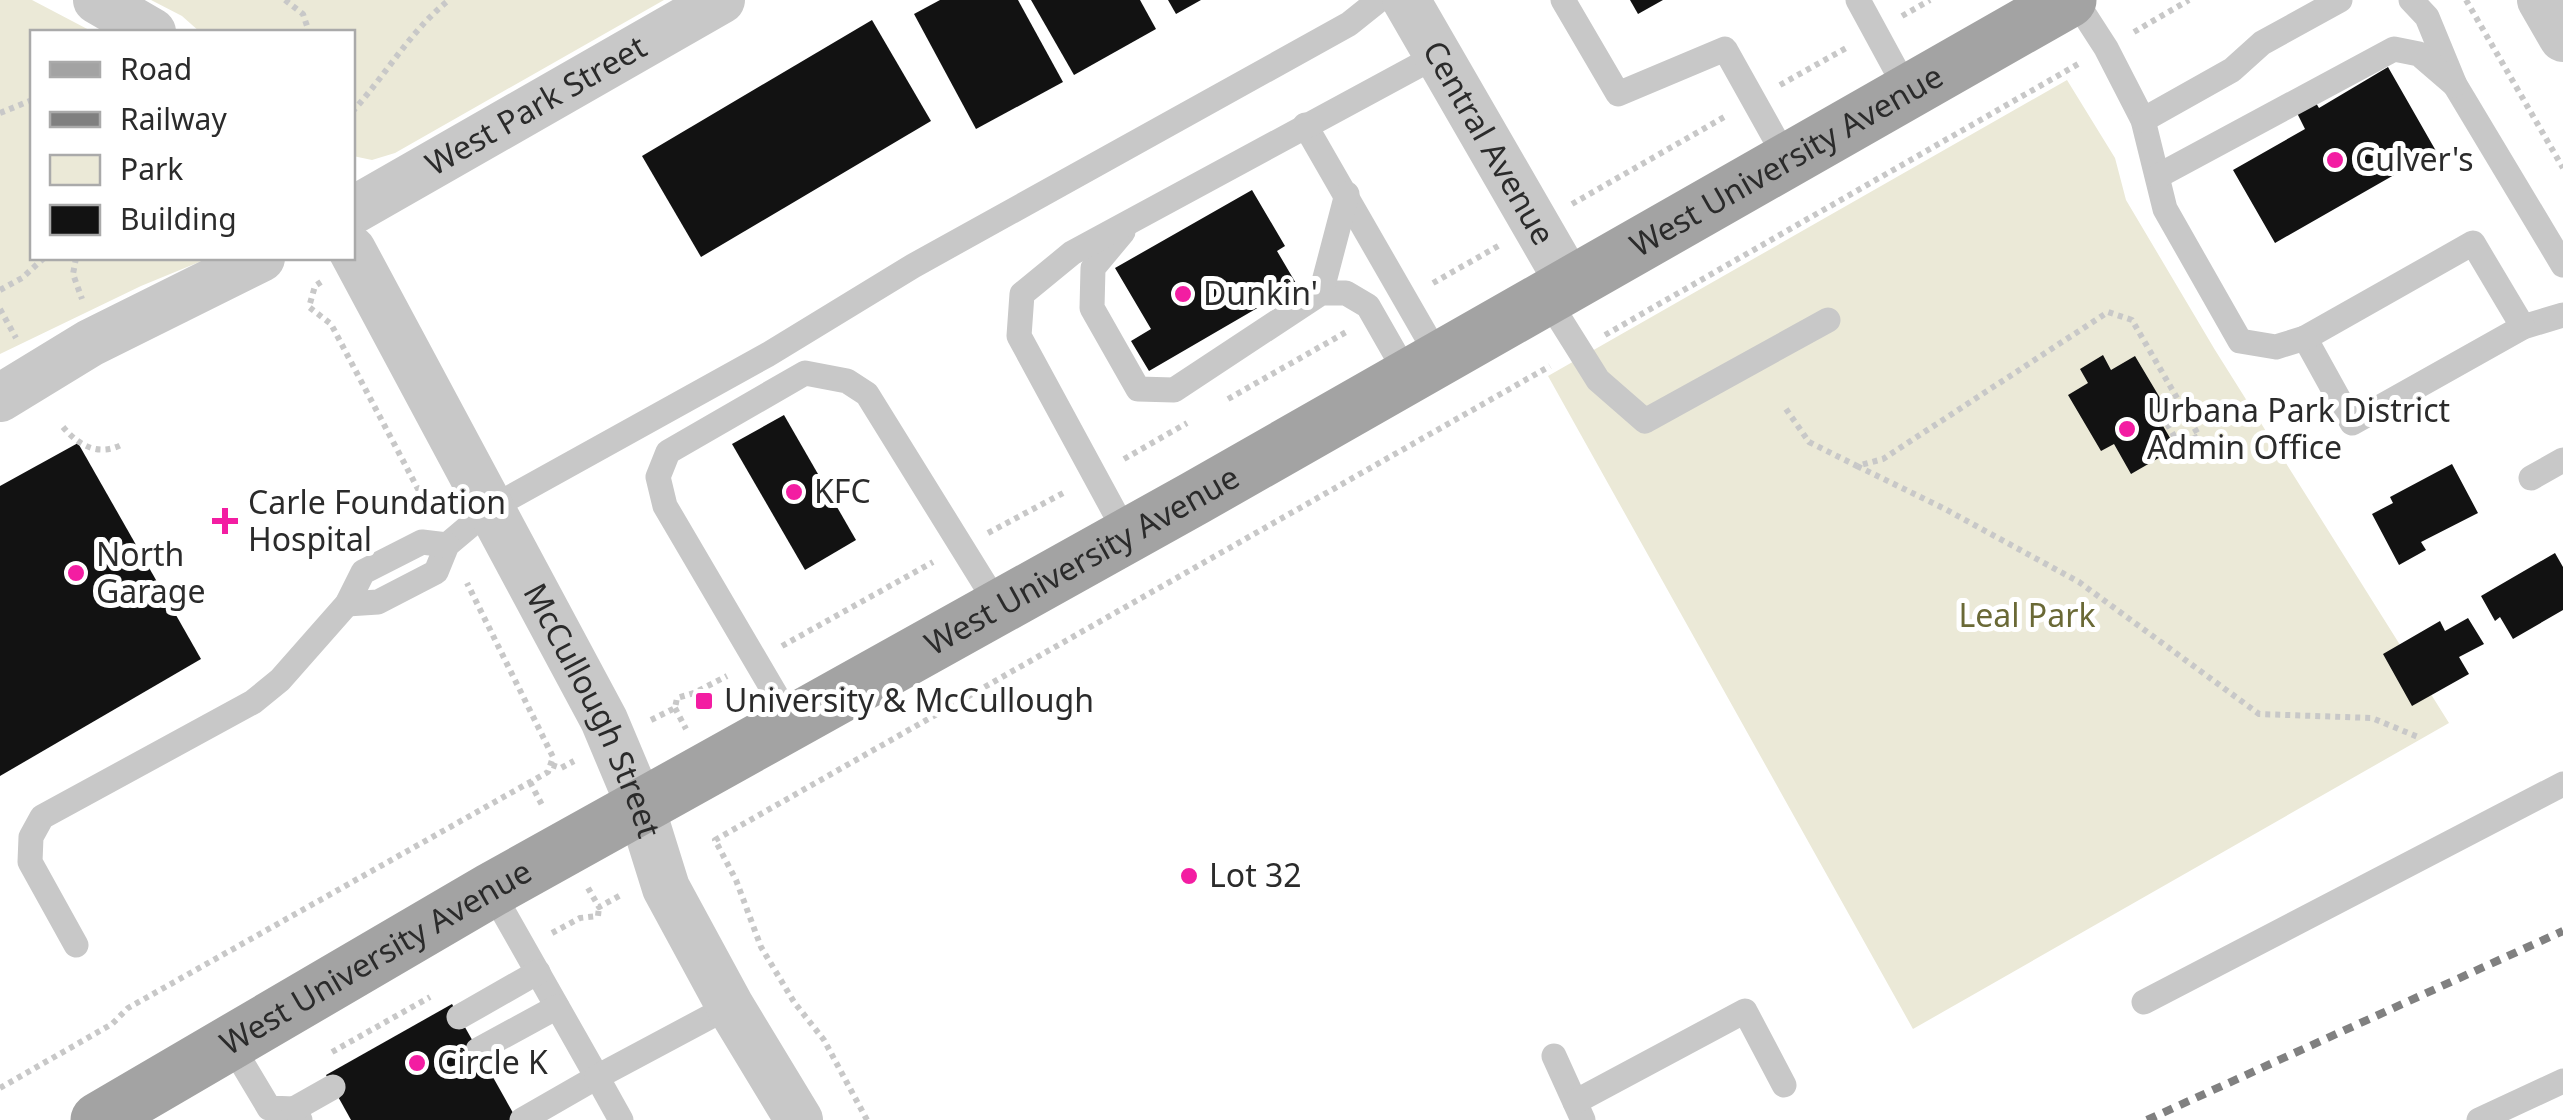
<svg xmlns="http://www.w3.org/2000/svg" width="2563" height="1120" viewBox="0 0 2563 1120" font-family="'Noto Sans',sans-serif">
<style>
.green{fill:#ebe9d7}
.building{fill:#121212}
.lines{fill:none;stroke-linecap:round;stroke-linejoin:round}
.path{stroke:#c8c8c8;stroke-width:6;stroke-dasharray:5 5;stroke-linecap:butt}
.service{stroke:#c8c8c8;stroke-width:25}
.minor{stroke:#c8c8c8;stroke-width:48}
.primary{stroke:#a3a3a3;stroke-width:55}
.rail{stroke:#808080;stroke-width:8;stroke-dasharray:10 8;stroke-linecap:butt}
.poi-dot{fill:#f31da2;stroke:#fff;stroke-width:4}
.labels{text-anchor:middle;stroke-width:10;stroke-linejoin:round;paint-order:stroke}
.street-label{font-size:32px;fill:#2b2b2b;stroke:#fff}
.poi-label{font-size:32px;fill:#2b2b2b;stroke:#fff;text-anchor:start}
.park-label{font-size:32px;fill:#6a6936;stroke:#fff}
</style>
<rect width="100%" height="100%" fill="#fff"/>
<g class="green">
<path d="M0,0h32l61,32h-61v226h177l-68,28 -141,68z"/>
<path d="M151,0h513l-269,153 -23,7 -19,-4 -1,-124h-152l-18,-16z"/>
<path d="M2067,80l48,78 11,42 89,150 234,373 -536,306 -365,-653z"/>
</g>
<g class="building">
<path d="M940,0h78l45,82 -87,47 -62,-115z"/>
<path d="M1031,0h109l16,29 -82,46z"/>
<path d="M1168,0h33l-25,14z"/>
<path d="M1630,0h33l-25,14z"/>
<path d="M872,20l59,101 -230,136 -59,-101z"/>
<path d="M2388,67l48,84 -161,92 -42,-73 72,-41 -8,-16 19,-10 3,5z"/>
<path d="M1252,190l33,56 -8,5 20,34 -148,86 -18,-30 20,-12 -36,-61z"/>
<path d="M2103,355l8,15 24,-14 31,52 -10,6 20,34 -45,26 -17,-30 -13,7 -33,-56 20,-12 -8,-14z"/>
<path d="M784,415l72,125 -51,30 -73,-126z"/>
<path d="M78,443l123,216 -201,117v-290z"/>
<path d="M2452,464l26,49 -57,29 5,8 -27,15 -27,-51 21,-11 -3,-6z"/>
<path d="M2555,553l8,14v43l-50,29 -13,-22 -5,4 -14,-25z"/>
<path d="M2468,618l16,26 -25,13 10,17 -57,32 -29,-52 57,-33 5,10z"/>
<path d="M452,1004l65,116h-166l-25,-45z"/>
</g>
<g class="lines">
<g class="path">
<path d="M285,0l18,14 6,18"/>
<path d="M2466,0l97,168"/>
<path d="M1902,16l28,-16"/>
<path d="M2134,32l55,-32"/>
<path d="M1780,85l68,-38"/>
<path d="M352,112c34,-37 58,-81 97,-112"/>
<path d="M0,113l32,-13"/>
<path d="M1572,204l154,-88"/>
<path d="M76,258l-3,16 9,25"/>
<path d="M321,282l-6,4 -6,21 22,17 98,186"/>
<path d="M1433,283l67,-38"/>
<path d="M0,290l22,-12 22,-20"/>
<path d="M0,309l16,29"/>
<path d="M1605,335l475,-272"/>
<path d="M1228,399l120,-68"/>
<path d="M1786,409l23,33 48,24 26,-7 225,-147 24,8 67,116 -20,9 -19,-34"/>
<path d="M63,427c16,19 36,30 60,17"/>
<path d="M1124,459l63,-36"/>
<path d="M1857,466l88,43 134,73 180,132 113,4 46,19"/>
<path d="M988,533l77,-41"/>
<path d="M782,646l151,-84"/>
<path d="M675,708l11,21"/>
<path d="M651,720l24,-12 2,-10 17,-5 33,-17"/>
<path d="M552,765l9,3 13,-7"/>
<path d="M530,782l13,25"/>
<path d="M588,888l11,19 22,-12"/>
<path d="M552,933l28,-15 18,-2 1,-9"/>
<path d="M332,1052l98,-55"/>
<path d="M0,1088l112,-64 16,-16 420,-236 5,-15 -86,-174"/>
<path d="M867,1120l-43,-80 -30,-38 -33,-55 -25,-67 -21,-40 835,-474"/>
</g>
<g class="service">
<path d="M1563,0l55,94 107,-45 62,111"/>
<path d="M1858,0l50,92"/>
<path d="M2075,0l31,48 37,72 22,89 75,132 36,6 29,-9 47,85 171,-96 40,-12"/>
<path d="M2411,0l16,17 28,68 108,180"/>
<path d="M2143,120l89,-50 30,-27 78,-43"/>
<path d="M1305,125l134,233"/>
<path d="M2158,176l236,-127 25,5 36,31"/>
<path d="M1123,232l-30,36 -1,40 46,81 36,1 147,-97h25l22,13 40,70"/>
<path d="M1321,293l26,-99"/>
<path d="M1546,297l52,83 47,41 183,-101"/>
<path d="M2305,338l168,-95 50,84"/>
<path d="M2531,478l32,-18"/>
<path d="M1127,535l-108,-199 3,-42 50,-41 366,-198"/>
<path d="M347,604l31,-2 58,-30 11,-27 44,-37 276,-153 146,-89 436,-242 30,-24"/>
<path d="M793,724l-128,-218 -7,-29 10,-25 137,-79 42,8 20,13 132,213"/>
<path d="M491,890l106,187 -75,43"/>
<path d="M76,945l-46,-83 1,-25 11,-20 211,-115 27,-22 67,-76 16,-32 59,-30 25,3"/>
<path d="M2144,1002l419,-218"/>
<path d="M459,1017l79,-45"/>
<path d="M229,1041l40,67 25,1 6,11"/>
<path d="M478,1050l79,-43"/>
<path d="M1554,1056l29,64"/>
<path d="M1575,1102l170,-91 39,74"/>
<path d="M294,1109l39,-22"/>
<path d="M621,1120l-24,-43 133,-71"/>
<path d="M2479,1120l84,-39"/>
</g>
<g class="minor">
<path d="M97,0l55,32"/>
<path id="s1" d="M1406,0l164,284"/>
<path d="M2541,0l22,38"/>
<path id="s2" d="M352,211l369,-211"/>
<path id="s3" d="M352,250l252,470 37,88 25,80 64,118 69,114"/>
<path d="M0,398l90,-55 171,-85"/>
</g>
<path class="primary" id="s4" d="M98,1120l393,-230 704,-392 874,-498"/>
<path class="rail" d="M2147,1120l416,-189"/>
</g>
<g class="poi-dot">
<circle cx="2335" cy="160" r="10"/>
<circle cx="1183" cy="294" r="10"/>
<circle cx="2127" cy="429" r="10"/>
<circle cx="794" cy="492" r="10"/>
<path d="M220 506h10v10h10v10h-10v10h-10v-10h-10v-10h10z"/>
<circle cx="76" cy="573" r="10"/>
<rect x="694" y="691" width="20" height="20" rx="5"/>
<circle cx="1189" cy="876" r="10"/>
<circle cx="417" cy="1063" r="10"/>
</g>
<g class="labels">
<g class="street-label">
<text dy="11" stroke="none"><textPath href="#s2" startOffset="212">West Park Street</textPath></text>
<text dy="11" stroke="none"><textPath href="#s1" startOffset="165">Central Avenue</textPath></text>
<text dy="11" stroke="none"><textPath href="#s4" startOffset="1942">West University Avenue</textPath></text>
<text dy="11" stroke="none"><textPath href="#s4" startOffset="1132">West University Avenue</textPath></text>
<text dy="11" stroke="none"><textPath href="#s3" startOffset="520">McCullough Street</textPath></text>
<text dy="11" stroke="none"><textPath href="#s4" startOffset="322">West University Avenue</textPath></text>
</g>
<g class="poi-label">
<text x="2355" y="171">Culver's</text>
<text x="1203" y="305">Dunkin'</text>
<text x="2147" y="422">Urbana Park District<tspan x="2147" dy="37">Admin Office</tspan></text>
<text x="814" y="503">KFC</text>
<text x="248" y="514">Carle Foundation<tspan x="248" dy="37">Hospital</tspan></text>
<text x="96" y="566">North<tspan x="96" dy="37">Garage</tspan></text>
<text x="724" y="712">University &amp; McCullough</text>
<text x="1209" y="887">Lot 32</text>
<text x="437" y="1074">Circle K</text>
</g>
<g class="park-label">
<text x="2027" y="627">Leal Park</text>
</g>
</g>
<rect x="30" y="30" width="325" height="230" fill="#ffffff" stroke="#aaaaaa" stroke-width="2.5"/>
<rect x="50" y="62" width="50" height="15" fill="#a3a3a3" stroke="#aaaaaa" stroke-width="2.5"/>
<text x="120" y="80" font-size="30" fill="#2b2b2b">Road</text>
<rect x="50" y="112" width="50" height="15" fill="#808080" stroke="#aaaaaa" stroke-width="2.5"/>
<text x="120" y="130" font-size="30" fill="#2b2b2b">Railway</text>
<rect x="50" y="155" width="50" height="30" fill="#ebe9d7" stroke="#aaaaaa" stroke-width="2.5"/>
<text x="120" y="180" font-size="30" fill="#2b2b2b">Park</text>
<rect x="50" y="205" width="50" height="30" fill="#121212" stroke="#aaaaaa" stroke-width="2.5"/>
<text x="120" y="230" font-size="30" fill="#2b2b2b">Building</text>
</svg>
